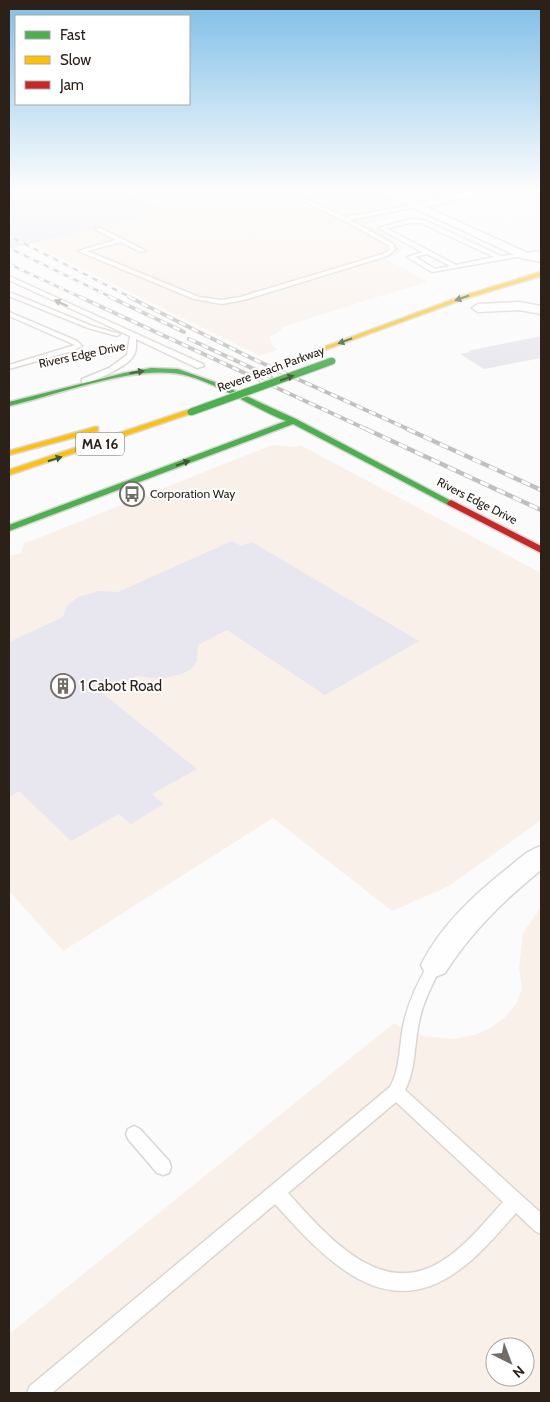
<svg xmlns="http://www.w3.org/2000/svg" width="550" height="1402" viewBox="0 0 550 1402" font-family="Cabin,sans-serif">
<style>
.built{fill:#f9f0ea;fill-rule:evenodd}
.building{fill:#e8e6ee}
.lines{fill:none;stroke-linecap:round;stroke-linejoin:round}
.lane-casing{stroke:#dcd6d2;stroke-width:3}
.street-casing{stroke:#dcd6d2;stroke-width:3}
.fast-casing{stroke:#dcd6d2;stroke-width:3}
.slow-casing{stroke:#dcd6d2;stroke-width:3}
.jam-casing{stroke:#dcd6d2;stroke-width:3}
.lane{fill:#fefefe;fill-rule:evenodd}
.street{fill:#fefefe;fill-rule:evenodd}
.fast{fill:#4caf50;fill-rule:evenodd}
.slow{fill:#ffc107;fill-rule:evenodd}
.jam{fill:#c62828;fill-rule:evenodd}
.rail-far2-casing{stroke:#c0c0be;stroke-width:2.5}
.rail-far1-casing{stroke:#c0c0be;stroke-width:4}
.rail-casing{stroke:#c0c0be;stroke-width:4.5}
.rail-far2{stroke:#fff;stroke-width:2;stroke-dasharray:5.5;stroke-linecap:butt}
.rail-far1{stroke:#fff;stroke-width:2.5;stroke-dasharray:7;stroke-linecap:butt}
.rail{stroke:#fff;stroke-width:3;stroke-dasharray:9;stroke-linecap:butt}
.fast-bridge-casing{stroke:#dcd6d2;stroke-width:9;stroke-linecap:butt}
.fast-bridge{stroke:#4caf50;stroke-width:7}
.oneway{fill:#395a2e}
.oneway2{fill:#a09b96}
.labels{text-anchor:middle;stroke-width:4;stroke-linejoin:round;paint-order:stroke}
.far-street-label{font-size:12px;fill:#2c2118;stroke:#fff}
.far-poi-label{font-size:12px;fill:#2c2118;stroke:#fff;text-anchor:start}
.shield{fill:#fff;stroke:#6b645d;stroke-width:1}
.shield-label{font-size:14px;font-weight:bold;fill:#2c2118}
.poi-label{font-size:15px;fill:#2c2118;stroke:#fff;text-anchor:start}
</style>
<rect width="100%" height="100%" fill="#fbfbfb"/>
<g class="built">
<path d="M9,192h367l21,10 -27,4 21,12 -24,6 37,23 -6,7 -12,5 42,23 -58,17 -90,29 2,2 -12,7 2,7 5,6 -17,6 -251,-123z"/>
<path d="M272,445l24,2 4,-2 241,128v247l-92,66 -57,25 -119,-93 -210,133 -54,-60v-335l12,-3 4,-11 6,-1z"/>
<path d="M541,907v486h-532v-59l385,-311 10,6 20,7 28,3 23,-4 17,-8 13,-10 11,-13 6,-15 -3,-21 4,-35zM495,1347h30v30h-30z"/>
</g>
<g class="building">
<path d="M9,192h109l51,18 -160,39z"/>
<path d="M541,336v22l-57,11 -24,-15 10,-2 -2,-1z"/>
<path d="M232,541l9,5 11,-4 167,99 -94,54 -98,-65 -29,15 -1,16 -6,8 -9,5 -22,5 -23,-3 -35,17 95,76 -45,25 12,10 -33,20 -12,-10 -48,27 -52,-50 -10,6v-155l54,-25 4,-11 11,-9 21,-6 19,1z"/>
</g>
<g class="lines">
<defs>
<g id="lane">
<path d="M284,192h6l55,25 72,-13 3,2 -70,14 42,23 4,6 -9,7 -143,44 -22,4 -28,-5 -116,-48 38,-11 -21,-11 5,-1 46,23 -5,1 -20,-10 -34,9 112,46 23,3 18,-3 143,-43 7,-5 -2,-4 -41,-23z"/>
<path d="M411,219l13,1 77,36 40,-5v4l-16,3 -3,-2 -90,16 -25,-15 15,-5 -44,-24zM411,223h10l73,34 -38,8 -70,-37zM427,254l23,12 -15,3 -20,-12z"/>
<path d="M9,276l194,88 1,2 -7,2 -61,-29c0,7 1,13 -4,19 -7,9 -39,25 -50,25v-4l27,-11 18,-13 3,-19 -121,-56z"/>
<path d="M9,292l83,34 28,8 -3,2 -29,-8 -79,-32z"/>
<path d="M9,312l68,29 5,5 -10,5 -63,18v-4l66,-20 -66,-29z"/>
<path d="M435,959l5,2 2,4c-9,18 -19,37 -23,57 -5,23 -3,47 -14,68l136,123v21l-6,-3 -19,-18c-18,20 -35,41 -57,57 -75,56 -135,-12 -184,-66l-223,189h-25l3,-7 360,-299c11,-19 9,-44 14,-65 5,-22 15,-42 26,-61zM396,1102l107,100c-22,24 -48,58 -80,68 -54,18 -103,-42 -135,-77z"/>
<path d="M134,1126l6,3 29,32 2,6 -2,6 -6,2 -6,-2 -29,-34 -2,-5 2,-5z"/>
</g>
<g id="street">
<path d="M380,192h13l24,11 48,-11h18l-1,2 -56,13 102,46 13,3v6l-20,-4z"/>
<path d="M535,192h6v3l-5,-1z"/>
<path d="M519,302l22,4v8l-22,-4 -41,2 -6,-4 6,-4z"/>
<path d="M541,846v24c-38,31 -70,62 -96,103l-10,4 -10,-4 -4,-8c20,-40 53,-70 88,-98 10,-8 19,-17 32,-21z"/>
</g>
<path id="fast" d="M151,368l27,1 42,15 76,35 159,84 -1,2h-6l-155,-81 -284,107v-6l277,-104c-33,-13 -63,-35 -98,-45 -49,-14 -129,19 -179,30v-4l115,-29z"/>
<g id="slow">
<path d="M541,272v4l-77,23 -148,54 -5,-1 149,-55z"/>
<path d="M188,410l7,2 -186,63v-5z"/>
<path d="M95,427h3v4l-89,24v-4z"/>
</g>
<path id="jam" d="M451,500l90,46v7l-93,-48 -1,-2z"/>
</defs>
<use href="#lane" class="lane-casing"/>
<use href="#street" class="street-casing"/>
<use href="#fast" class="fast-casing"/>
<use href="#slow" class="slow-casing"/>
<use href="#jam" class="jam-casing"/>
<use href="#lane" class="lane"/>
<use href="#street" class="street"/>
<use href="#fast" class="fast"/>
<use href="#slow" class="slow"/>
<use href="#jam" class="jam"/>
<defs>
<g id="rail-far2">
<path d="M9,236l123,62"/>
<path d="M9,248l104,50"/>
<path d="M9,264l73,34"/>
</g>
<g id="rail-far1">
<path d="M80,297l288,133"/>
<path d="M110,297l74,35"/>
<path d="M129,297l122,61 159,72"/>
<path d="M189,339l82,38"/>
</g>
<g id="rail">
<path d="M366,429l175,81"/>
<path d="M407,429l134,61"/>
</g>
</defs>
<use href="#rail-far2" class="rail-far2-casing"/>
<use href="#rail-far1" class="rail-far1-casing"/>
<use href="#rail" class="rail-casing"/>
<use href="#rail-far2" class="rail-far2"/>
<use href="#rail-far1" class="rail-far1"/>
<use href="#rail" class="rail"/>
<defs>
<path id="fast-bridge" d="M191,412l141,-51"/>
</defs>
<use href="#fast-bridge" class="fast-bridge-casing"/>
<use href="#fast-bridge" class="fast-bridge"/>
</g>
<defs><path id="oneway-solid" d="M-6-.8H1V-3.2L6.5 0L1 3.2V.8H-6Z" transform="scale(1.25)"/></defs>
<g class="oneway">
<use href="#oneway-solid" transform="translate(462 298) rotate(161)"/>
<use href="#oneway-solid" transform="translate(345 341) rotate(160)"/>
<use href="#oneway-solid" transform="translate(137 372) rotate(-9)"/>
<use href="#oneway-solid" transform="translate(287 378) rotate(-20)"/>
<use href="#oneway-solid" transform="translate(55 459) rotate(-18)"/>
<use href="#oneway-solid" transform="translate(183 463) rotate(-20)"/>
</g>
<use class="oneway2" href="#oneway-solid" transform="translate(61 303) rotate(-155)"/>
<linearGradient id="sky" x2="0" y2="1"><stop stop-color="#7fbee8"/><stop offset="0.49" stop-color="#fdfdfd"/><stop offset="1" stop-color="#fdfdfd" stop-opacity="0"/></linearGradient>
<rect width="550" height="388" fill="url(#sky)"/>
<defs>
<symbol id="bus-ring" viewBox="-11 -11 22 22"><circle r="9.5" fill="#fff" stroke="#746d67" stroke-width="1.5"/><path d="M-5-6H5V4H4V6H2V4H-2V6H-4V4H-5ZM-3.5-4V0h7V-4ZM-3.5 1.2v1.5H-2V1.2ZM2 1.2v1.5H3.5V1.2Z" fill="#746d67"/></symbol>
<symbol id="building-ring" viewBox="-11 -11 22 22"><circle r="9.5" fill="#fff" stroke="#746d67" stroke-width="1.5"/><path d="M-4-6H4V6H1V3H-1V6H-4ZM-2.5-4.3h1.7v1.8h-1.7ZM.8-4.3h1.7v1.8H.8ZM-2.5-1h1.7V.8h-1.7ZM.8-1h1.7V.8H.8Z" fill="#746d67"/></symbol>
</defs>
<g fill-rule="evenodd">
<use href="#bus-ring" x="118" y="480" width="28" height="28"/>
<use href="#building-ring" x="49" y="672" width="28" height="28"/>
</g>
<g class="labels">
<g class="far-street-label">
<text transform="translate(82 355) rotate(-12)" y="4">Rivers Edge Drive</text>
<text transform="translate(271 369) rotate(-20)" y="4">Revere Beach Parkway</text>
<text transform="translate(477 501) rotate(27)" y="4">Rivers Edge Drive</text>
</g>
<g class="far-poi-label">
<text x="150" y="498">Corporation Way</text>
</g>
<rect class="shield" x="76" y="432.5" width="48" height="23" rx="4"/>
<g class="shield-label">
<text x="100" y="449">MA 16</text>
</g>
<g class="poi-label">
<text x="80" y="691">1 Cabot Road</text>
</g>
</g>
<rect width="550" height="1402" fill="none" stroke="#2c2118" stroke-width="20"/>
<rect x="15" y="15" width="175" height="90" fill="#ffffff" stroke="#aba6a3"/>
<rect x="25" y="31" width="25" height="8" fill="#4caf50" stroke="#aba6a3"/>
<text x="60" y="40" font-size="15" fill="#2c2118">Fast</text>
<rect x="25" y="56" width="25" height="8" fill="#ffc107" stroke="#aba6a3"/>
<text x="60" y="65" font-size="15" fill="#2c2118">Slow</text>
<rect x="25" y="81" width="25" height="8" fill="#c62828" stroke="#aba6a3"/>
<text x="60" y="90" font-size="15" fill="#2c2118">Jam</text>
<g transform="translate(510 1362) rotate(138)"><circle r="24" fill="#ffffff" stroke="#aba6a3"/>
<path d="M0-4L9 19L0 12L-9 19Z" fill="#746d67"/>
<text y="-8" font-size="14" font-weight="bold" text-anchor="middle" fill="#2c2118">N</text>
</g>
</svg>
